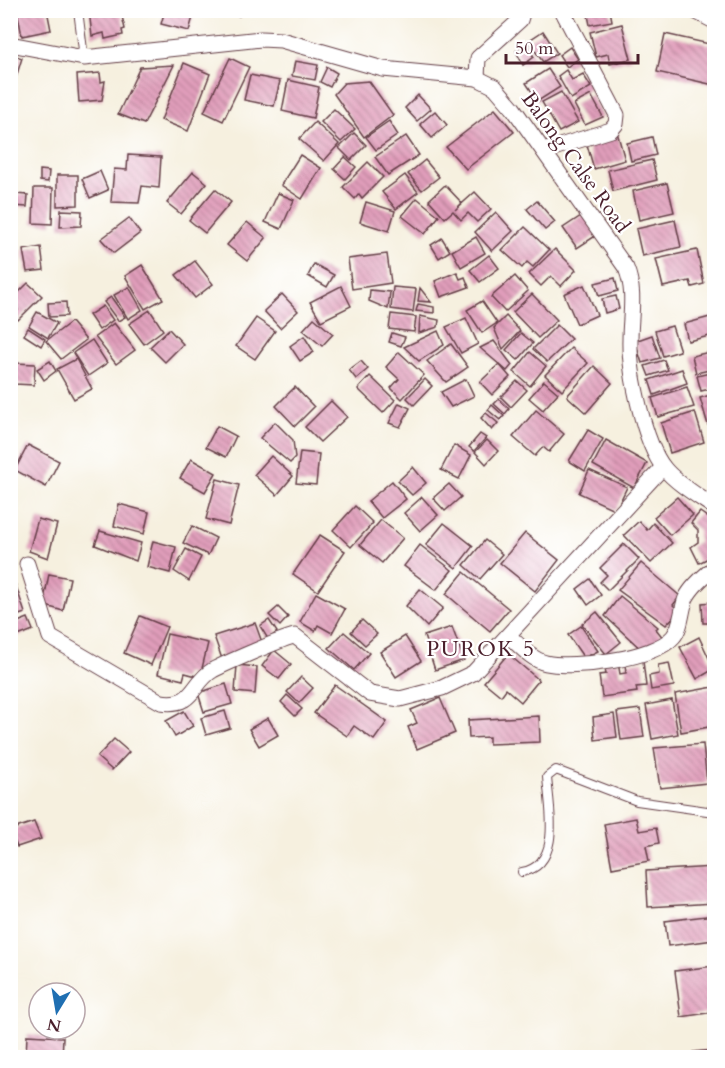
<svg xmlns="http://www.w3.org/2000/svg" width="725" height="1068" viewBox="0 0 725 1068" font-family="Cardo,serif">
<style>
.building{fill:url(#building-back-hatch)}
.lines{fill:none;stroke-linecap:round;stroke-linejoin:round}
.service-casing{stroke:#643e46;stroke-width:10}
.minor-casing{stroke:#643e46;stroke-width:17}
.service{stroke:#fff;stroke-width:8}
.minor{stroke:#fff;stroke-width:15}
.labels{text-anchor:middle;stroke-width:4.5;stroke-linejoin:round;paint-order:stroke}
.street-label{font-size:21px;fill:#4a1f2b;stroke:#fff}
.neighbourhood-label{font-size:22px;letter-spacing:1.5px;fill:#4a1f2b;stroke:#fff}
</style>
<defs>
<pattern id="building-back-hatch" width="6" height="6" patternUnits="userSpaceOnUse" patternTransform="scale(1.5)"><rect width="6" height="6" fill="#e19ebb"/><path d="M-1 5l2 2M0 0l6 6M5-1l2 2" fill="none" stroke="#b88098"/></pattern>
</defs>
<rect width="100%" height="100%" fill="#fff"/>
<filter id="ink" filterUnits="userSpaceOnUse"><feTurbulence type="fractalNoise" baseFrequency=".0167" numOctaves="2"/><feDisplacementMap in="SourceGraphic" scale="12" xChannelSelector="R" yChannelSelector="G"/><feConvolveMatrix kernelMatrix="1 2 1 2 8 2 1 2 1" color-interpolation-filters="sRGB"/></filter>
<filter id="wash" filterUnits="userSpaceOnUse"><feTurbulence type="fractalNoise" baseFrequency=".008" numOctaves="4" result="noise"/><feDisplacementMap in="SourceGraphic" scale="24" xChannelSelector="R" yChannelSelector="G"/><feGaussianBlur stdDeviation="1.35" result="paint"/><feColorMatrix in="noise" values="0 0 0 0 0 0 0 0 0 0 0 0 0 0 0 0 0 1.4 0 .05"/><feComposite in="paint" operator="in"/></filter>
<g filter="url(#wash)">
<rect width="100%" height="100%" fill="#f6f0df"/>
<g id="blocks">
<g class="building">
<path d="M17,10h30l4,20 -29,6z"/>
<path d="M89,10l32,2 4,17 -3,1 1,5 -18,4 -1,-6 -12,3z"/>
<path d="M165,10h30l-6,21 -28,-7z"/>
<path d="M224,10h17l-2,6z"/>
<path d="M445,10h20l-8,10z"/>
<path d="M587,10h23l2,11 -22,4z"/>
<path d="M622,24l9,35 -21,5 -2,-10 -12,3 -6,-25z"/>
<path d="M543,31l14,22 -14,9 -15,-21z"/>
<path d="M665,34l49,11v40l-57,-13z"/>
<path d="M526,44l8,13 -11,8 -7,-14z"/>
<path d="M570,47l8,12 -11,8 -8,-12z"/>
<path d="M10,54l12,4 -8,26 -4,-1z"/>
<path d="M230,58l19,9 -26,54 -19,-9z"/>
<path d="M295,61l23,4 -3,15 -23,-4z"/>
<path d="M184,63l26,11 -22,57 -27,-11z"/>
<path d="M174,65l-30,59 -26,-10 22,-47z"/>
<path d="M327,67l10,6 -7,14 -10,-5z"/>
<path d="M548,69l12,18 -22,14 -12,-18z"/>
<path d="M566,70l6,10 11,-6 8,13 -20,12 -13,-23z"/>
<path d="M100,73l1,9 4,-1 -3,19 -23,2 -2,-27z"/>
<path d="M250,75l30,6 -6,25 -30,-6z"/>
<path d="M288,80l31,7 -6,31 -31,-7z"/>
<path d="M369,81l24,34 -29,22 -30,-43 10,-11z"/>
<path d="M561,92l17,30 -19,10 -17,-30z"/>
<path d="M418,95l13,14 -14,12 -12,-13z"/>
<path d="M591,95l12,22 -18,8 -11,-21z"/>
<path d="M334,109l21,20 -14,13 -20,-20z"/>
<path d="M495,109l19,23 -48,37 -20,-22z"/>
<path d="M435,111l12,14 -15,13 -12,-14z"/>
<path d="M389,121l9,14 -22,15 -10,-13z"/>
<path d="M315,122l24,22 -15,17 -25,-22z"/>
<path d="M617,132l8,28 -31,9 -8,-28z"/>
<path d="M354,133l12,12 -15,15 -12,-12z"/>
<path d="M406,136l13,19 -31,20 -13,-18z"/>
<path d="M652,137l4,18 -25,6 -4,-18z"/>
<path d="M128,155l33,2 -2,31 -17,-2 -3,17 -28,-1 3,-33 13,1z"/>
<path d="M300,155l21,13 -19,31 -21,-14z"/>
<path d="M345,157l11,10 -11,12 -11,-10z"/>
<path d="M425,160l14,17 -17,13 -14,-16z"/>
<path d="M652,160l5,20 -44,11 -5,-21z"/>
<path d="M368,162l15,15 -21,21 -3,-4 -4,5 -12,-12z"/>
<path d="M40,170l9,1 -1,11 -8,-1z"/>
<path d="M100,171l8,19 -18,8 -8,-19z"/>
<path d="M193,172l14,11 -26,31 -14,-11z"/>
<path d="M57,175h21v30l-21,1z"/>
<path d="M405,175l13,17 -22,17 -14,-17z"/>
<path d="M667,183l7,29 -35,8 -6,-29z"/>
<path d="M445,185l17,18 -7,7 20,-18 16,17 -14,13 -9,-9 -7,7 -8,-9 -8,7 -16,-18z"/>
<path d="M34,188h19l-1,36 -19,-1z"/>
<path d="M215,189l16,13 -26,31 -16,-13z"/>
<path d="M278,193l16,7 -13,29 -16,-7z"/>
<path d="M14,194l14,1 -1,12 -14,-1z"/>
<path d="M417,198l22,18 -14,18 -23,-18z"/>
<path d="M537,201l18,21 -10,8 -18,-21z"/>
<path d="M366,202l29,9 -6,20 -29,-9z"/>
<path d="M61,210l21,1 -1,15 -21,1z"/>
<path d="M496,212l17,19 -21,20 -17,-19z"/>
<path d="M584,214l13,21 -20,13 -14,-20z"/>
<path d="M129,218l11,15 -26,20 -13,-14z"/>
<path d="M675,220l6,27 -39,9 -6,-27z"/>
<path d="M247,222l19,16 -19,23 -20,-16z"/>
<path d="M525,227l24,23 -16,17 -6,-5 -5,6 -20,-18z"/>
<path d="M476,237l9,16 -24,14 -9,-16z"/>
<path d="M442,238l8,13 -11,7 -8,-13z"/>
<path d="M41,247l3,23 -17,2 -4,-22z"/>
<path d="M555,249l21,21 -15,16 -10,-10 -10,10 -12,-12z"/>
<path d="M697,250l7,34 -12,3 -2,-6 -27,6 -7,-28z"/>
<path d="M387,254l4,29 -39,6 -4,-30z"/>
<path d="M489,255l10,13 -19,14 -10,-12z"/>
<path d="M195,261l18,23 -18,14 -19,-23z"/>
<path d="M314,264l20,11 -7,12 -19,-11z"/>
<path d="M142,265l21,34 -18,10 -20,-33z"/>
<path d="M457,272l3,7 5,-2 4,10 -28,10 -6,-16z"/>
<path d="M515,276l13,15 -23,21 -14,-15z"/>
<path d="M615,278l3,13 -19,5 -4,-13z"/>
<path d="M28,283l14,13 -24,24 -5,-5 5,-5 -8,-9z"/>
<path d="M584,285l13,30 -20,9 -13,-30z"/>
<path d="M341,286l10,20 -30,15 -11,-19z"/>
<path d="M129,287l13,23 -14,9 -14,-24z"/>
<path d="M393,287l23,2 -3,23 -22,-3z"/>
<path d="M420,288l11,14 -13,-1z"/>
<path d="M370,290l20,2 -2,17 -19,-8z"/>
<path d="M282,294l16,17 -18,17 -16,-17z"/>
<path d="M532,294l25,26 -19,18 -25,-26z"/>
<path d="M616,296l3,13 -14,4 -3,-14z"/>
<path d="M111,297l14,20 -7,4 -14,-19z"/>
<path d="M482,301l15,22 -15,10 -15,-23z"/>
<path d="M66,302l1,14 -18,1 -1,-14z"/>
<path d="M418,304l16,3v6l-18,-2z"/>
<path d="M103,306l10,14 -14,10 -10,-15z"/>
<path d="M150,310l13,20 -19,14 -15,-20z"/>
<path d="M37,312l20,11 -9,15 -19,-12z"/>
<path d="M391,314l25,3 -2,15 -25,-3z"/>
<path d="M420,316l19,4 -1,7 -19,6z"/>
<path d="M506,316l14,15 -17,18 -9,-21z"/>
<path d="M710,317l4,18 -26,6 -4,-17z"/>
<path d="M256,318l19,13 -20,28 -19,-13z"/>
<path d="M314,318l19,16 -11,12 -19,-16z"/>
<path d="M466,318l12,26 -17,9 -15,-26z"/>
<path d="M71,322l15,18 -25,19 -15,-18z"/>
<path d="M114,323l21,27 -19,14 -21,-27z"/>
<path d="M557,325l14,14 -24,23 -14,-13z"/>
<path d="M672,326l8,25 -17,5 -8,-25z"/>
<path d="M28,328l17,11 -4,7 -17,-11z"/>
<path d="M169,329l14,15 -18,18 -15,-15z"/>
<path d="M438,331l6,14 -25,16 -15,-14z"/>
<path d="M392,333l13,4 -4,9 -12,-4z"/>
<path d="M521,333l12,10 -15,17 -12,-10z"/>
<path d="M652,335l8,23 -18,5 -7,-22z"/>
<path d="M304,336l10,16 -14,9 -10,-15z"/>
<path d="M92,340l15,23 -19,13 -15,-23z"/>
<path d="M494,341l18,24 -5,6 -27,-23z"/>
<path d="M451,344l17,23 -22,15 -19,-21z"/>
<path d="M571,348l17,15 -26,28 -17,-16z"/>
<path d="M714,351v18l-18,4 -4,-17z"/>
<path d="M399,352l25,23 -22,24 -11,-11 8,-9 -13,-12z"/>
<path d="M530,352l16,14 -16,20 -16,-14z"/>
<path d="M76,359l16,30 -18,10 -17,-30z"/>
<path d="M664,360l4,10 -19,6 -4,-10z"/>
<path d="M50,361l6,10 -12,9 -7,-11z"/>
<path d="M361,361l7,8 -12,10 -7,-9z"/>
<path d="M15,363l20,1 -1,21 -19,-1z"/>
<path d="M499,364l11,13 -18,18 -12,-13z"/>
<path d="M594,366l18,17 -26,30 -19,-17z"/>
<path d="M682,369l5,14 -33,12 -5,-15z"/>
<path d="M714,372v16l-13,3 -4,-15z"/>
<path d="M370,376l25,24 -12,13 -25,-24z"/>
<path d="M425,379l7,7 -18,19 -7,-7z"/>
<path d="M466,379l8,17 -23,11 -10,-15z"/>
<path d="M517,381l10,9 -16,17 -10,-10z"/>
<path d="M544,381l14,12 -15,17 -14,-12z"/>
<path d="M295,387l19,20 -19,19 -19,-20z"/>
<path d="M687,387l7,20 -36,10 -6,-19z"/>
<path d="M714,394v29l-6,2 -8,-27z"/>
<path d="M499,399l10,10 -4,5 -11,-10z"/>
<path d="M331,401l16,16 -27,25 -15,-15z"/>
<path d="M399,403l11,5 -10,19 -11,-4z"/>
<path d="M492,405l12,11 -4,4 -12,-10z"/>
<path d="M536,410l28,24 -15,18 -6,-5 -8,9 -22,-19z"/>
<path d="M695,412l9,30 -34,11 -9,-30z"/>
<path d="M486,413l12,10 -6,7 -11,-12z"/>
<path d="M275,422l18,18 2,18 -5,5 -30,-25z"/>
<path d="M217,426l19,10 -10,21 -20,-10z"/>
<path d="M588,430l15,9 -18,32 -16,-10z"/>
<path d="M480,434l6,4 -12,13 -5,-4z"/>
<path d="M487,440l11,11 -12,13 -11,-12z"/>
<path d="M606,440l41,23 -13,25 -41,-23z"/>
<path d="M28,445l31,16 -13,26 -31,-17z"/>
<path d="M454,445l17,10 -12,24 -18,-9z"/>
<path d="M300,452l19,2 -3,31 -20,-2z"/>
<path d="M271,456l22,20 -16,19 -23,-20z"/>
<path d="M191,459l25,14 -11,19 -25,-14z"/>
<path d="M413,467l13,16 -14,12 -14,-14z"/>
<path d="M589,470l38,17 -11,23 -37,-17z"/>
<path d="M217,479l22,6 -10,40 -23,-6z"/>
<path d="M392,481l14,18 -24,19 -14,-17z"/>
<path d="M449,484l12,13 -16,14 -12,-13z"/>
<path d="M422,497l16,18 -18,16 -16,-18z"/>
<path d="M677,497l16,18 -23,20 -16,-18z"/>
<path d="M119,504l30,8 -5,22 -30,-8z"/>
<path d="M355,506l18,17 -22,24 -18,-17z"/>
<path d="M700,512l14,10v33l-15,8 -8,-16 7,-5v-12l-7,-7z"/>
<path d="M38,519l19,5 -9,34 -19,-7z"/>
<path d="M381,520l22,18 -21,25 -22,-18z"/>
<path d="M639,521l8,9 6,-7 19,20 -21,20 -27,-28z"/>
<path d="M444,523l29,23 -17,22 -30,-23z"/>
<path d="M192,526l24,12 -8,17 -25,-12z"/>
<path d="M100,531l41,12 -5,18 -41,-16z"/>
<path d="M525,533l34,27 -24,31 -35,-28z"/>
<path d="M320,535l25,16 -27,40 -25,-17z"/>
<path d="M485,540l17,14 -22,25 -16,-14z"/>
<path d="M153,541l23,6 -6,26 -23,-6z"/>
<path d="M624,544l15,15 -31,31 -8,-8 7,-7 -7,-7z"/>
<path d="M420,545l32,25 -16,20 -32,-24z"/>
<path d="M186,549l15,8 -12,24 -15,-10z"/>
<path d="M10,563l5,14 -5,2z"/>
<path d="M641,563l39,33 -7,9 6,6 -13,14 -48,-35z"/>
<path d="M464,572l45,37 -19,22 -44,-37z"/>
<path d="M49,574l21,4 -7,33 -20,-6z"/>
<path d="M590,579l11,16 -13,10 -11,-16z"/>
<path d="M15,583l10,30 -15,5v-33z"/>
<path d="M420,589l23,19 -16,19 -21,-21z"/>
<path d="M316,593l29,16 -13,24 -14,-8 -3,6 -15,-9z"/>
<path d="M620,596l38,31 -2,2 8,10 -21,12 -38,-35z"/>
<path d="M714,602v21h-11l-1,-20z"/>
<path d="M278,607l10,10 -8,9 -11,-11z"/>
<path d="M597,612l24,30 -15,12 -24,-30z"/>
<path d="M140,616l27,11 -16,38 -27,-12z"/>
<path d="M28,618l5,12 -20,8 -3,-13z"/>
<path d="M269,620l8,12 -9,7 -8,-13z"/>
<path d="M362,620l15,14 -12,11 -14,-13z"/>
<path d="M255,623l8,22 -41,14 -8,-23z"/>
<path d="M581,626l17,25 -14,7 -16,-23z"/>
<path d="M452,627l12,33 -29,10 -11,-34z"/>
<path d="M344,632l25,21 -15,17 -25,-22z"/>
<path d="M167,634l41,9 -8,34 -15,-4 -2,7 -25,-6z"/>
<path d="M405,636l16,25 -25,16 -16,-25z"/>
<path d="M699,637l15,32 -17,10 -17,-32z"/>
<path d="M274,650l17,14 -12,15 -17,-13z"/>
<path d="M508,654l31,26 -18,22 -15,-13 -5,7 -17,-14z"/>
<path d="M643,661l3,25 -10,1 1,5 -35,5 -3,-22 7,-1 -2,-11 14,-1 2,12 6,-1 -1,-10z"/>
<path d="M669,663l5,23 -23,4 -2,-14 10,-2 -1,-9z"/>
<path d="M237,665l20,2 -2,27 -20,-2z"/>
<path d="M301,677l12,11 -14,15 -12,-11z"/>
<path d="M226,684l6,20 -28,8 -6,-19z"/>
<path d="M335,685l52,37 -13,18 -20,-14 -7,10 -33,-23z"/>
<path d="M714,687v39l-33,6 -6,-38z"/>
<path d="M287,695l15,14 -7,7 -14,-14z"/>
<path d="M440,698l15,35 -38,16 -9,-22 9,-4 -6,-13z"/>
<path d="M672,700l6,34 -26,5 -6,-34z"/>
<path d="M640,709l4,28 -23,3 -4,-28z"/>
<path d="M184,711l9,15 -18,11 -9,-16z"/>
<path d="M225,711l5,17 -24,7 -5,-17z"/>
<path d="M614,714l3,23 -22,3 -2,-23z"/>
<path d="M539,716l1,26 -51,2v-7l-20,1 -1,-18z"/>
<path d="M268,718l10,17 -19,11 -10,-17z"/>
<path d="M114,739l15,13 -17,18 -15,-13z"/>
<path d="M703,744l4,39 -47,5 -6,-40z"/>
<path d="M713,747h1v36l-6,-1z"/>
<path d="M636,818l3,13 17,-3 3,15 -13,3 3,15 -37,7 -8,-44z"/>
<path d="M34,822l7,17 -24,8 -7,-17z"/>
<path d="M714,867v36l-66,4 -2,-36z"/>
<path d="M714,915v25l-46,6 -3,-25z"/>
<path d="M714,966v46l-33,5 -6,-46z"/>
<path d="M27,1035l36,2 -1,21h-36z"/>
<path d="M714,1050v8h-21v-6z"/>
<path d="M458,1054l14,2v2h-15z"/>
</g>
</g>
</g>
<g filter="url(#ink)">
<use href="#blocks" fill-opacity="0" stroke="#643e46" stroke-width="1.5"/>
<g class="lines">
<defs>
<g id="service">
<path d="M78,10l6,48"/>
<path d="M522,872c41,-7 27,-66 25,-95l9,-7 81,31 77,11"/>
</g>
<g id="minor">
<path d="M693,10l21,11"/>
<path d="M10,44l74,14 177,-19 20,1 102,29 94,9 18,9 18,21 113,160c10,24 4,47 4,72 -1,31 14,103 34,128 12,15 34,28 50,39"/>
<path d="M477,78l1,-20 42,-38 3,-10"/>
<path d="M544,151l67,-21 5,-6 1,-9 -55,-105"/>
<path d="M27,564l23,73 111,65c34,5 30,-19 52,-32 9,-5 75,-34 82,-34l75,58 30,5 42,-11 31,-15 190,-206"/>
<path d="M509,636c10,9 23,24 37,27 27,6 108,-4 127,-26 9,-10 8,-27 13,-39 6,-12 18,-22 28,-30"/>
</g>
</defs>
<use href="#service" class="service-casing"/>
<use href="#minor" class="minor-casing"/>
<use href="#service" class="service"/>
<use href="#minor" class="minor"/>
</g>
</g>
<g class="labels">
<g class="street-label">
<text transform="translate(576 162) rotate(54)" y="7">Balong Calse Road</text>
</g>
<g class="neighbourhood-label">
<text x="481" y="656">PUROK 5</text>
</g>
</g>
<rect width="725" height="1068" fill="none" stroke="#fff" stroke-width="36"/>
<g transform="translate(57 1011) rotate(191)"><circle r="28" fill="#ffffff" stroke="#b7a5aa" stroke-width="1.5"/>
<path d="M0-4.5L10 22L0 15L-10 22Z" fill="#1f6fb2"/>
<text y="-9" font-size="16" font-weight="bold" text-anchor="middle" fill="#4a1f2b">N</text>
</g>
<path d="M506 54v9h132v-9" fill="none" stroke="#4a1f2b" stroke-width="3"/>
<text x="515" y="54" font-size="18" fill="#4a1f2b" stroke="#ffffff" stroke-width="4.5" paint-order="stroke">50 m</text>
</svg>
